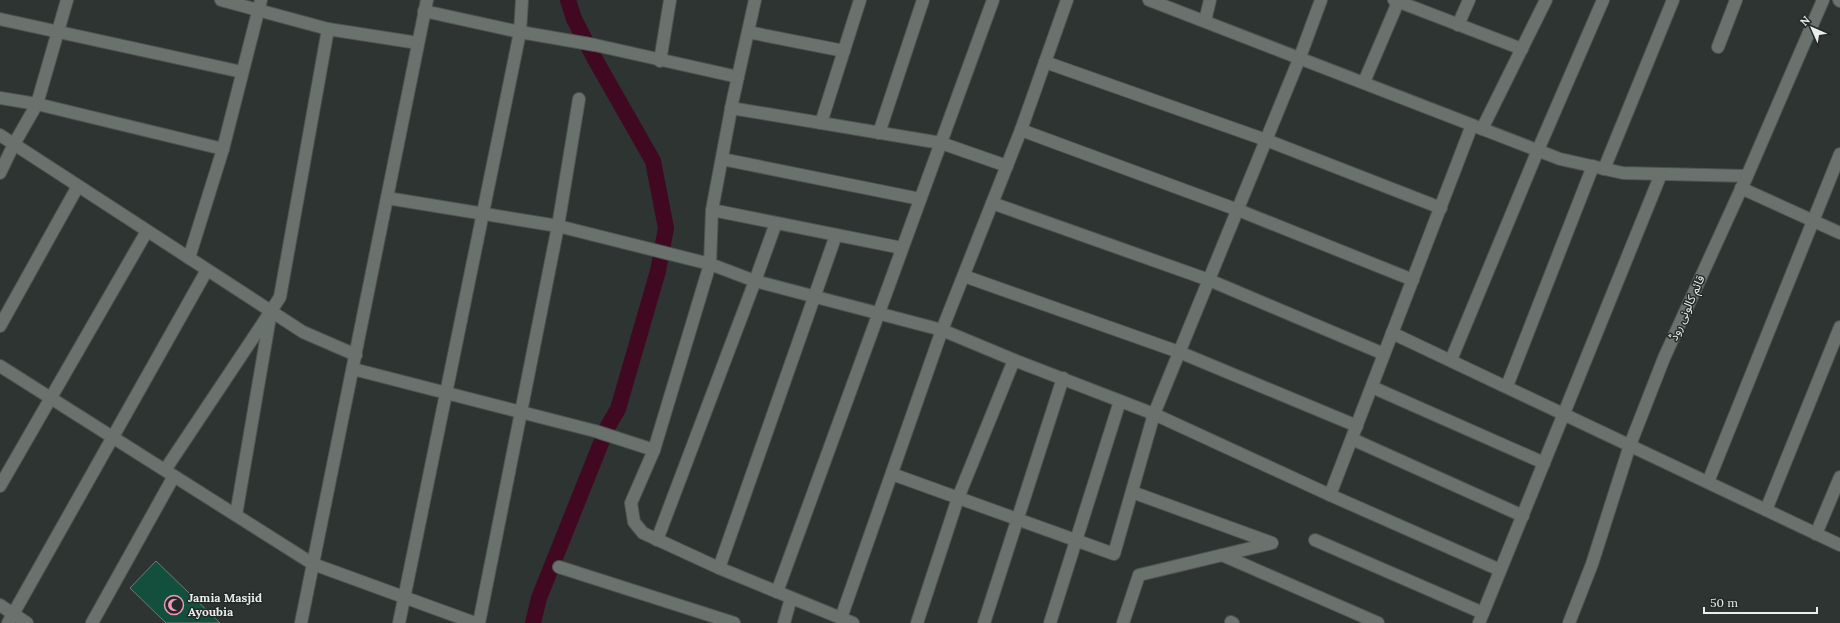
<svg xmlns="http://www.w3.org/2000/svg" width="1840" height="623" viewBox="0 0 1840 623" font-family="Lora,'Noto Sans Arabic',serif">
<style>
.lines{fill:none;stroke-linecap:round;stroke-linejoin:round}
.canal{stroke:#410822;stroke-width:16}
.building{fill:#134f3d;stroke:#717975}
.minor-casing{stroke:#4d5351;stroke-width:14}
.minor{stroke:#6a726e;stroke-width:12}
.labels{text-anchor:middle;stroke-width:3;stroke-linejoin:round;paint-order:stroke}
.street-label{font-size:12px;fill:#eaeeec;stroke:#242a28}
.poi-label{font-size:12px;font-weight:bold;fill:#eaeeec;stroke:#242a28;text-anchor:start}
</style>
<rect width="100%" height="100%" fill="#2d3432"/>
<g class="lines">
<path class="canal" d="M533,623l6,-25 68,-170 11,-19 40,-138 8,-43 -13,-67 -57,-100 -22,-42 -6,-19"/>
</g>
<path class="building" d="M156,561l64,62h-54l-36,-35z"/>
<g class="lines">
<defs>
<g id="minor">
<path d="M221,0l107,29"/>
<path d="M755,0l-22,99 -21,111 -2,54 -56,186 -23,53 3,19 9,11 76,35 134,55"/>
<path d="M1149,0l411,159 63,14 124,3"/>
<path d="M1394,0l128,49"/>
<path d="M1839,0l1,1"/>
<path d="M424,11l96,21 75,13 143,32"/>
<path d="M0,19l242,53"/>
<path d="M1205,21l5,-21"/>
<path d="M1458,25l11,-25"/>
<path d="M748,32l96,19"/>
<path d="M1718,47l18,-47"/>
<path d="M660,61l10,-61"/>
<path d="M1045,62l221,78 175,68"/>
<path d="M1364,82l35,-82"/>
<path d="M0,98l37,6 186,45 38,-149"/>
<path d="M731,108l210,35 66,23"/>
<path d="M821,123l39,-123"/>
<path d="M1482,129l64,-129"/>
<path d="M1021,130l217,80 175,70"/>
<path d="M879,133l44,-133"/>
<path d="M0,135l303,197 53,23"/>
<path d="M722,159l198,40"/>
<path d="M1604,169l69,-169"/>
<path d="M0,173l14,-29 23,-40 30,-104"/>
<path d="M1741,188l99,45"/>
<path d="M387,198l171,28 152,38 45,17 187,49 72,30 140,54 176,81 170,75"/>
<path d="M992,203l217,77 175,74"/>
<path d="M712,210l190,38"/>
<path d="M189,258l34,-109"/>
<path d="M964,276l215,76 178,74"/>
<path d="M271,311l9,-14 48,-268 90,14"/>
<path d="M0,326l78,-140"/>
<path d="M1392,333l448,212"/>
<path d="M1451,360l87,-210 65,-150"/>
<path d="M0,366l313,198 162,59"/>
<path d="M353,369l242,62 59,19"/>
<path d="M1507,386l86,-220"/>
<path d="M1372,387l172,76"/>
<path d="M1352,439l171,77"/>
<path d="M165,470l106,-159 -35,204"/>
<path d="M892,474l222,80 40,-140 146,-357 21,-57"/>
<path d="M1708,482l132,-328"/>
<path d="M0,486l147,-255"/>
<path d="M1330,495l142,-370"/>
<path d="M1766,510l74,-183"/>
<path d="M1816,534l24,-57"/>
<path d="M657,540l98,-259 21,-58"/>
<path d="M1315,540l168,73"/>
<path d="M1222,555l156,68"/>
<path d="M559,567l175,56"/>
<path d="M719,568l117,-333"/>
<path d="M777,592l216,-592"/>
<path d="M0,605l27,18"/>
<path d="M841,618l101,-288 79,-200 46,-130"/>
<path d="M1231,622l2,1"/>
<path d="M8,623l199,-353"/>
<path d="M92,623l82,-147"/>
<path d="M301,623l126,-623"/>
<path d="M399,623l121,-591 2,-32"/>
<path d="M479,623l79,-397 21,-127"/>
<path d="M784,623l7,-25"/>
<path d="M917,623l41,-125 56,-138"/>
<path d="M984,623l79,-245"/>
<path d="M1050,623l70,-222"/>
<path d="M1123,623l16,-48 133,-32 -140,-51"/>
<path d="M1479,623l182,-449"/>
<path d="M1569,623l23,-59 38,-119 34,-87 83,-182 76,-176"/>
</g>
</defs>
<use href="#minor" class="minor-casing"/>
<use href="#minor" class="minor"/>
</g>
<defs>
<symbol id="mosque-ring" viewBox="-11 -11 22 22"><circle r="9.5" fill="#242a28" stroke="#f09ab7" stroke-width="1.5"/><path d="M3.5-4.9A6 6 0 1 0 3.5 4.9A5 5 0 1 1 3.5-4.9Z" fill="#f09ab7"/></symbol>
</defs>
<g fill-rule="evenodd">
<use href="#mosque-ring" x="163" y="594" width="22" height="22"/>
</g>
<g class="labels">
<g class="street-label">
<text transform="translate(1687 308) rotate(-66)" y="4">قائم کالونی روڈ</text>
</g>
<g class="poi-label">
<text x="188" y="602">Jamia Masjid<tspan x="188" dy="14">Ayoubia</tspan></text>
</g>
</g>
<g transform="translate(1812 28) rotate(315)" stroke="#242a28" stroke-width="3" paint-order="stroke">
<path d="M0-3L7 15L0 10L-7 15Z" fill="#eaeeec"/>
<text y="-6" font-size="11" font-weight="bold" text-anchor="middle" fill="#eaeeec">N</text>
</g>
<path d="M1704 607v6h113v-6" fill="none" stroke="#eaeeec" stroke-width="2"/>
<text x="1710" y="607" font-size="12" fill="#eaeeec" stroke="#242a28" stroke-width="3" paint-order="stroke">50 m</text>
</svg>
